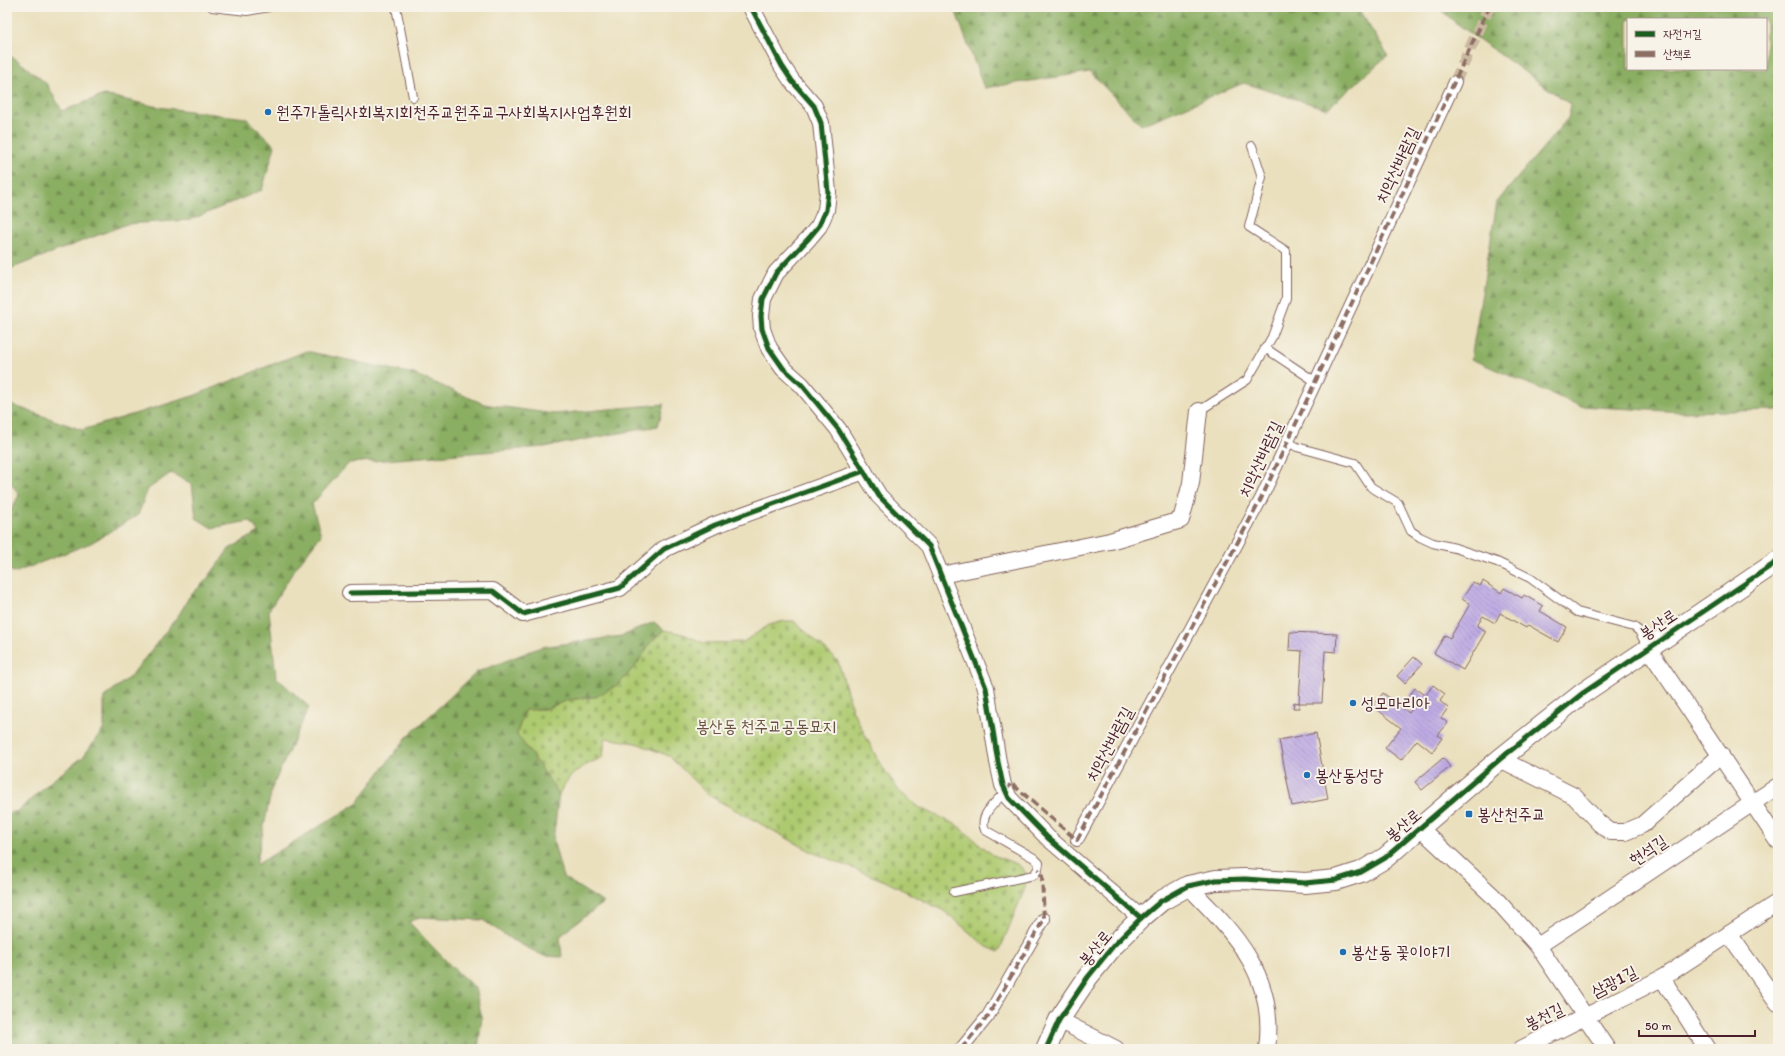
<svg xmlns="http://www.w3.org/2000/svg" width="1785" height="1056" viewBox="0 0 1785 1056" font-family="Itim,'Poor Story',sans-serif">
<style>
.forest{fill:url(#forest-firs);stroke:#6a6646;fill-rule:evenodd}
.cemetery{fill:url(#cemetery-stones);stroke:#7c744e}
.building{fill:url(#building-back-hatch)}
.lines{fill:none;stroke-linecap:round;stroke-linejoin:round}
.pedestrian-tunnel{stroke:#cab9a1;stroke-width:12;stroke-dasharray:12 6;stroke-linecap:butt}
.service-casing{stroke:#82635e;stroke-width:10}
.pedestrian-casing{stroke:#82635e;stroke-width:14}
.minor-casing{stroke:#82635e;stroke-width:18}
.tertiary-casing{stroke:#82635e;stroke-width:22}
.service{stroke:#fff;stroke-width:8}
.pedestrian{stroke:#fff;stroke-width:12}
.minor{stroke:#fff;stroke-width:16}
.tertiary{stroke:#fff;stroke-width:20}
.quiet{stroke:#8d6e63;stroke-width:4;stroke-dasharray:8 4;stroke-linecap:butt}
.cycleway-casing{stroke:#f7f3e8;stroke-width:8}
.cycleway{stroke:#1b5e20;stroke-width:5}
.poi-dot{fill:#1f6fb2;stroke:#f7f3e8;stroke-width:1.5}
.labels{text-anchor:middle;stroke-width:4;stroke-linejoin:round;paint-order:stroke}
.poi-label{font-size:17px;fill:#4a1f2b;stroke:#f7f3e8;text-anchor:start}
.street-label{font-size:17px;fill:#4a1f2b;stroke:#f7f3e8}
.park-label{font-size:17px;fill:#685240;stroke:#f7f3e8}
</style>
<defs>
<pattern id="forest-firs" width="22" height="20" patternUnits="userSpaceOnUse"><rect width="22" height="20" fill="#8aae62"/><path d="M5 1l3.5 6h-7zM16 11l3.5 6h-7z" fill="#738d51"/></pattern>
<pattern id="cemetery-stones" width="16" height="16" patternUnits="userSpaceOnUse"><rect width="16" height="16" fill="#aeca70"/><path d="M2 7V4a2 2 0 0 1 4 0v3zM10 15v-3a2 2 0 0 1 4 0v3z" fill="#97ad61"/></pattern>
<pattern id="building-back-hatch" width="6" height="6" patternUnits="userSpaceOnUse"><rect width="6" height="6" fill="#beabe4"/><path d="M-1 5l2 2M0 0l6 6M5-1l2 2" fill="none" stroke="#9c8bb9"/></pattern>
</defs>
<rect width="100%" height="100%" fill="#f7f3e8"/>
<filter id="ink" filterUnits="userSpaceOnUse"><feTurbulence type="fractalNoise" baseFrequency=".025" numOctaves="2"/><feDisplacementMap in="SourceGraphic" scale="8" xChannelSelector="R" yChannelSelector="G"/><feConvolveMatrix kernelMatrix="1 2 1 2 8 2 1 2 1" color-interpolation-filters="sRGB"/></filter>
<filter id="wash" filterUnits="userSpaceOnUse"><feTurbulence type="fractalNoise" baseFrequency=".012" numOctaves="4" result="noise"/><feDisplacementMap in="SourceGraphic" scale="16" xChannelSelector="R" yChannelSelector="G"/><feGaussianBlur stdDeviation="0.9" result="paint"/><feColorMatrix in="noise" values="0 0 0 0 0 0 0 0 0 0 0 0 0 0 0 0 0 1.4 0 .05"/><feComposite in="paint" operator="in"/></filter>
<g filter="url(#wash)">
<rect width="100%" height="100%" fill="#eae0be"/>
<g class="forest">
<path d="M954,7h403l31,48 -61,54 -83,-26 -103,42 -51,-53 -106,16z"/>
<path d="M1437,7h341v403l-95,2 -103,-6 -109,-47 26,-157 71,-84 3,-13 -115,-82zM1628,19h138v50h-138z"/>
<path d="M7,55l9,4 31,25 15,27 42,-16 54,12 88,11 29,28 -13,44 -72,30 -63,4 -120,46z"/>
<path d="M306,351l108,23 70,30 70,10 110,-10 -6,22 -113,21 -196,16 -37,41 9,31 -26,34 -26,41 7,67 33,30 -37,81 -16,77 100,-61 50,-66 71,-66 64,-25 81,-11 32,-14 10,8 -13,12 -14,22 -18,20 -23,13 -27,3 -24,9 -20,1 -8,24 42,60 -6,46 10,37 41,26 -31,22 -13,12 2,20 -18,-1 -32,-16 -29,-20 -64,-3 -10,5 42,44 24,22 7,29 -4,32h-471v-235l11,-3 32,-29 33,-25 21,-29v-31l27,-21 49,-63 9,-16 18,-18 22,-30 30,-17 -9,-11 -38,7 -16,-10 -4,-34 -21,-11 -23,16 -10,26 -47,28 -77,30 -7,-5v-50l12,-23 -12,-18v-74l75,27 111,-34z"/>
</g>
<path class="cemetery" d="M784,621h10l44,40 14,48 27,53 21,30 19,15 38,18 36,30 26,10 7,8 -1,15 -26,64 -12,-5 -43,-36 -59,-30 -71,-28 -106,-58 -39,-39 -33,-13 -31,-5 -2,19c-23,11 -31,13 -44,37l-42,-60 8,-24 20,-1 24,-9 27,-3 23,-13 18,-20 14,-22 13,-12 19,4 21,9 39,-1 26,-17z"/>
<g id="blocks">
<g class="building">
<path d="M1483,581l18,12 3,-5 18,10 2,-3 19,11 -3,5 27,16 -9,15 -30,-17 -2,3 -26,-15 -5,10 -12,-7 -6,10 9,5 -23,39 -29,-17 11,-18 5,3 20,-34 -8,-5 11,-17 7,4z"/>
<path d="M1290,632l47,2 -1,18 -11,-1 -3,52h-23v5h-6l1,-6 5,1 3,-52 -13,-1z"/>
<path d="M1414,657l8,7 -17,19 -8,-7z"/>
<path d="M1433,685l12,9 -5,7 8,7 -7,10 7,5 -10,12 4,3 -10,14 -15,-12 -16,20 -16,-12 16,-20 -28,-22 10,-13 26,20 6,-8 -8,-6 8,-11 10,8z"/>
<path d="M1316,733l12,66 -36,7 -13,-66z"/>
<path d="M1443,758l7,9 -28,23 -7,-8z"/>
</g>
</g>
</g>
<g filter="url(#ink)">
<use href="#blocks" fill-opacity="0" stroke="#82635e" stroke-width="1"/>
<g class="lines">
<path class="pedestrian-tunnel" d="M1455,82l34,-75"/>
<defs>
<g id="service">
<path d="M212,7l35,4 22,-4"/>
<path d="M396,7l17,90"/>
<path d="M1265,348l51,34"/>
<path d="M1199,411l48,-31 25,-43 14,-38v-48l-37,-24 13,-50 -10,-31"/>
<path d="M1288,442l9,5 58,16 16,24 27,16 13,28 9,6 13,6 22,5 42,14 33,16 47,34 57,15 5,4 9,17"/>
<path d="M954,892l80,-17 4,-6 1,-6 -5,-5 -49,-28c-7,-15 12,-29 21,-39"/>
</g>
<g id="pedestrian">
<path d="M1077,840l184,-341 194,-417"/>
<path d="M961,1049l27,-33 56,-97"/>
</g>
<g id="minor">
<path d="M751,7l31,59 10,15 22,25 7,17 7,69 -2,18 -7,16 -10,12 -33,35 -13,26 -2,17 1,13 7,19 14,20 19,17 36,44 41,67 50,50 57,142 12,74 5,23 6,13 39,40 93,80"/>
<path d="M941,575l169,-34 71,-21 10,-37 8,-72"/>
<path d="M350,593l143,-2 30,23 97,-26 44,-39 51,-24 149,-54"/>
<path d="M1648,648l130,193"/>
<path d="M1500,759l74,37 25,27 12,9h14l17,-7 79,-70"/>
<path d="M1421,829l72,67 45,50 69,103"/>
<path d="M1188,886c47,48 89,90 79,163"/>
<path d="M1729,934l49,69"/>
<path d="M1538,946l240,-160"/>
<path d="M1662,978l45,71"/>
<path d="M1059,1020l57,29"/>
<path d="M1521,1049l141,-71 116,-76"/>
</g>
<path id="tertiary" d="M1046,1049l13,-29 29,-43 26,-32 27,-27 20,-17 27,-15 28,-6 29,-1 60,4 31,-3 25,-8 24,-14 115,-99 83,-66 195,-132"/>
</defs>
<use href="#service" class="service-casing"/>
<use href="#pedestrian" class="pedestrian-casing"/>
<use href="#minor" class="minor-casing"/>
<use href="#tertiary" class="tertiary-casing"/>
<use href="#service" class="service"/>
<use href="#pedestrian" class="pedestrian"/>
<use href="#minor" class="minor"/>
<use href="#tertiary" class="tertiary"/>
<g class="quiet">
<path d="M1006,791l5,-8 66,57 184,-341 228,-492"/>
<path d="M961,1049l27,-33 56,-97 -2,-43 -4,-7"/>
</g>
<defs>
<g id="cycleway">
<path d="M751,7l31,59 10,15 22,25 7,17 7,69 -2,18 -7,16 -10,12 -33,35 -13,26 -2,17 1,13 7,19 14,20 19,17 36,44 41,67 50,50 57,142 12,74 5,23 6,13 39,40 93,80"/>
<path d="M350,593l143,-2 30,23 97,-26 44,-39 51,-24 149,-54"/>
<path d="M1046,1049l13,-29 29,-43 26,-32 27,-27 20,-17 27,-15 28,-6 29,-1 60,4 31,-3 25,-8 24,-14 115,-99 83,-66 195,-132"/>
</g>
</defs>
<use href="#cycleway" class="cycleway-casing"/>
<use href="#cycleway" class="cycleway"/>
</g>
</g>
<g class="poi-dot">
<circle cx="268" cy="112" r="4"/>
<circle cx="1353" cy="703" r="4"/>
<circle cx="1307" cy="775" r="4"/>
<rect x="1465" y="810" width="8" height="8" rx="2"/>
<circle cx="1343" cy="952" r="4"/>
</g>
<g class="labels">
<g class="poi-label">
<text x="276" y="118">원주가톨릭사회복지회천주교원주교구사회복지사업후원회</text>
<text x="1361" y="709">성모마리아</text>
<text x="1315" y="781">봉산동성당</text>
<text x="1477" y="820">봉산천주교</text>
<text x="1351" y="958">봉산동 꽃이야기</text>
</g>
<g class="street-label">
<text transform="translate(1397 165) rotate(-65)" y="6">치악산바람길</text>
<text transform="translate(1260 459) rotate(-65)" y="6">치악산바람길</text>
<text transform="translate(1658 624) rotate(-34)" y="6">봉산로</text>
<text transform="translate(1109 744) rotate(-62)" y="6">치악산바람길</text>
<text transform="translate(1403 825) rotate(-40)" y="6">봉산로</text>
<text transform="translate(1648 850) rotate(-34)" y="6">현석길</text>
<text transform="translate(1095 948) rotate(-50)" y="6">봉산로</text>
<text transform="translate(1614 981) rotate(-27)" y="6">삼광1길</text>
<text transform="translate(1544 1016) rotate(-26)" y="6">봉천길</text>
</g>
<g class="park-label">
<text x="766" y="732">봉산동 천주교공동묘지</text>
</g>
</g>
<rect width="1785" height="1056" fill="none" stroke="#f7f3e8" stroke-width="24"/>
<rect x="1627" y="18" width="140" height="52" fill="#f7f3e8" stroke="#b29e9c"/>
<rect x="1635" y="31" width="20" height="6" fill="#1b5e20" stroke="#b29e9c"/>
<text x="1663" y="38" font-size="12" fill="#4a1f2b">자전거길</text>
<rect x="1635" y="51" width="20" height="6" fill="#8d6e63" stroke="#b29e9c"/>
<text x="1663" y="58" font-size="12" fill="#4a1f2b">산책로</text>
<path d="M1639 1030v6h116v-6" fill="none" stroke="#4a1f2b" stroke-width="2"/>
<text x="1645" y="1030" font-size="12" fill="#4a1f2b" stroke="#f7f3e8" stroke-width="3" paint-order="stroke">50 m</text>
</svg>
